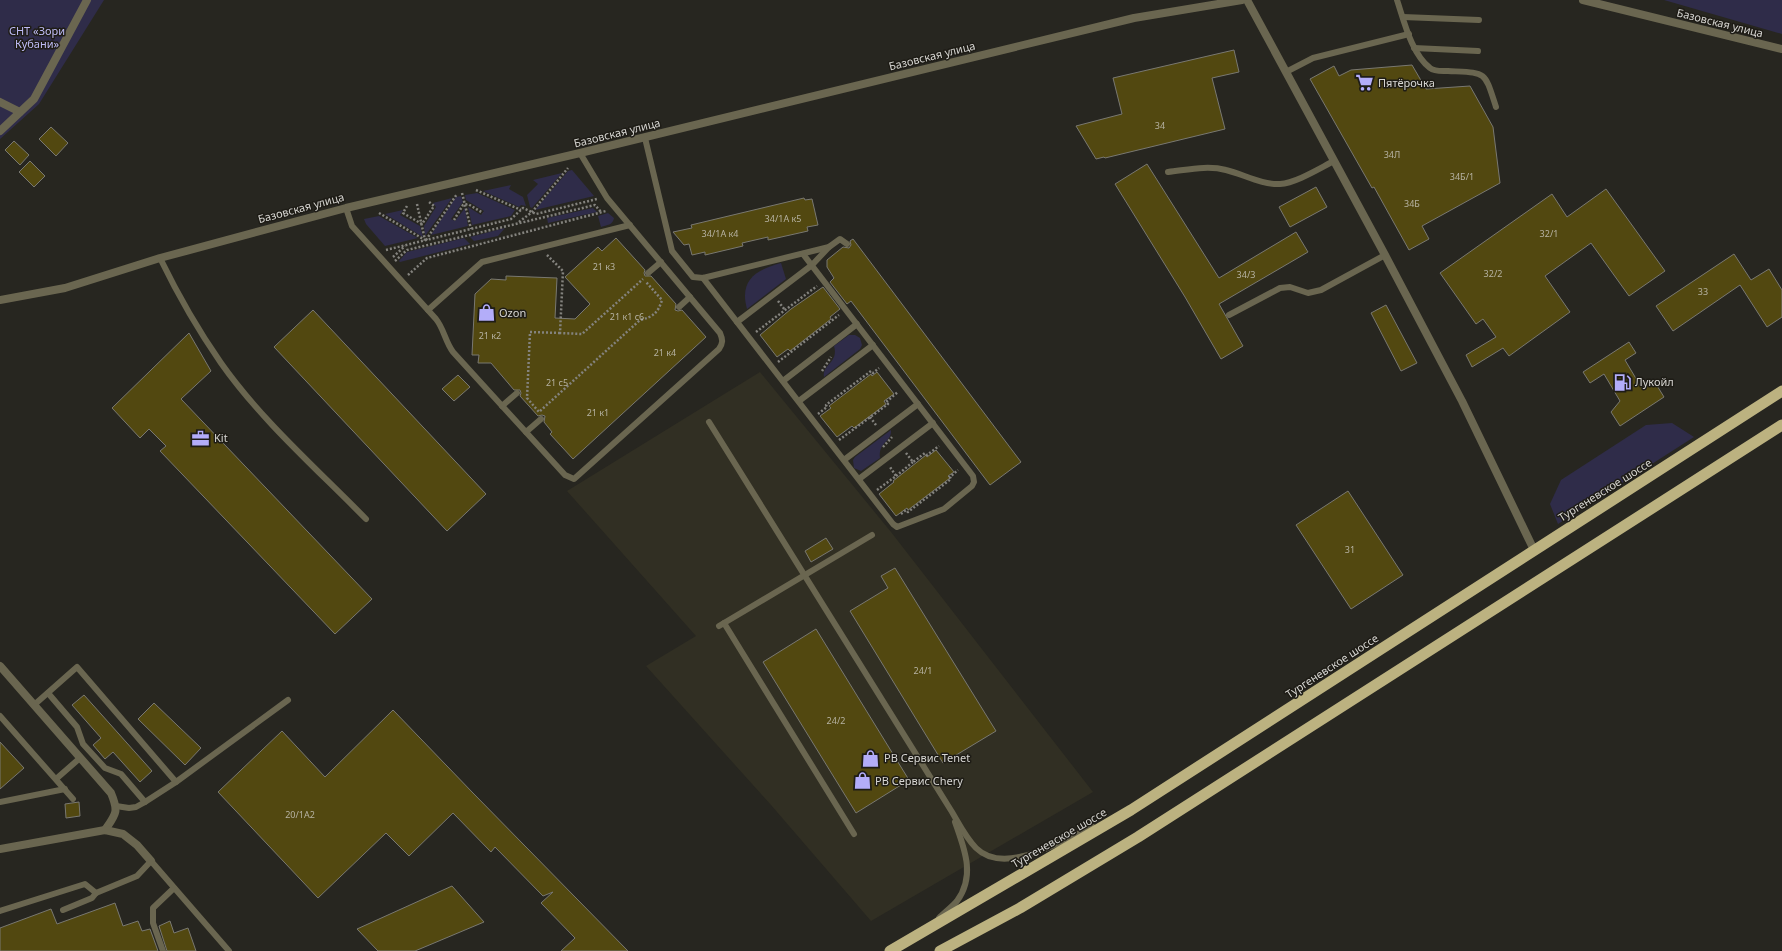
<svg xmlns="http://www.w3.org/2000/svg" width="1782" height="951" viewBox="0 0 1782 951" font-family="'Noto Sans',sans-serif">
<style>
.built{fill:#312f23}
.green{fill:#2f2c49}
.building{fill:#524810;stroke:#797871}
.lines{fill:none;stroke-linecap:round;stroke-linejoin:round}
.path{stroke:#84837e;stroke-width:2.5;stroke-dasharray:2 2;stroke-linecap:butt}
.service{stroke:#6a6650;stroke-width:6}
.minor{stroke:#6a6650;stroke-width:8}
.trunk{stroke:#bcb280;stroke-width:11}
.labels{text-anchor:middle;stroke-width:3;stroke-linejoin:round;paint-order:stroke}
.number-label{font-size:9px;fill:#b6b2a2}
.street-label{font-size:11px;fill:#d7d6d2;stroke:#1e1c16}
.park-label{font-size:11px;fill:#bfbcf7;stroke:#1e1c16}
.poi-label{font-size:11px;fill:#d7d6d2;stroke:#1e1c16;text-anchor:start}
</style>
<rect width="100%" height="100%" fill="#272620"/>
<path class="built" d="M760,372l131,160 202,260 -222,129 -100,-116 -125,-139 50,-30 -129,-145z"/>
<g class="green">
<path d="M0,0h104l-65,104 -39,35z"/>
<path d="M1664,0h118v34z"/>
<path d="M572,170l22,26 -59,14 33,-39z"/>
<path d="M562,173l-30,35 -2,-1 -3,-12 11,-11 -5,-4z"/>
<path d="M511,185l-2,4 14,8 3,9 -5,-1 -2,2 -36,-16z"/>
<path d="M477,193l38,17 -4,6 -39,9 -4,-18 13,8 3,-4 -18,-11 -1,-5z"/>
<path d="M461,196l2,6 -12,17 4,2 10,-13 3,18 -37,9 25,-38z"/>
<path d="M452,198l-27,38 -1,-10 12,-19 -3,-4z"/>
<path d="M593,208l4,4 -49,11 -1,-5z"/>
<path d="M403,210l-3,5 20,11 3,11 -38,-23z"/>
<path d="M608,213l6,5c-1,7 -7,7 -13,9l-3,-11z"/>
<path d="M379,216l39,22 -33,8 -19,-22 -2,-5z"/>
<path d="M505,228l-7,8 -24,5 -4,-4z"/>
<path d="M464,238l6,6 -70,18 -1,-1 8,-9z"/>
<path d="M781,263l5,16 -39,30c-8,-29 9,-39 34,-46z"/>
<path d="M849,335h6l5,3 2,7 -2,4 -36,28c-2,-13 15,-14 10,-31z"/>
<path d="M1672,423l22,14 -136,87 -8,-20 11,-24 85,-55z"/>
<path d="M891,430c1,12 -13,12 -11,28l-19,13 -7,-3 -1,-8 2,-3z"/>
</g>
<g class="building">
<path d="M1234,50l5,22 -27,6 13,51 -120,29 -1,-1 -8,2 -20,-33 46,-12 -9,-36z"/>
<path d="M1412,65l14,24 44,-3 23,41 7,56 -78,43 7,13 -20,11 -35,-63 -2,1 -62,-109 24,-13 5,10 12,-6z"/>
<path d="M51,127l17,16 -12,13 -17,-17z"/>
<path d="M14,141l15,14 -9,10 -15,-15z"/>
<path d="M30,161l15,15 -11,11 -15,-15z"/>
<path d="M1147,164l72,114 77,-46 12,20 -89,52 24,42 -22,13 -36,-62 -70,-113z"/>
<path d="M1316,187l11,20 -37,20 -11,-20z"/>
<path d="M1606,189l59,82 -36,25 -38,-53 -46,33 25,36 -61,44 -6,-8 -31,19 -6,-12 30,-18 -13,-18 -7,5 -36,-51 112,-79 15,23z"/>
<path d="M804,198l1,2 7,-1 6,26 -11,2 1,4 -40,9v-3l-26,6 1,3 -38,9v-3l-13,3 -3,-11 -5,1 -11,-13 19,-4 -1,-3z"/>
<path d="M616,238l29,32 -1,3 1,3h6l25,28 -1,6 3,1 4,-1 24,27 -133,122 -23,-25 2,-2 -8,-10 1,-6 -3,-1 -4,1 -18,-20 1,-3 -1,-3h-6l-23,-27h-13l1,-8h-7l3,-61 16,-15 15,1v-4l51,2 -2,40 20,1 15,-15 -25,-27 33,-30 4,4z"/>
<path d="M853,239l168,223 -31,23 -139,-184 -4,3 -17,-22 4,-4 -7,-11v-7l16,-13 6,1 2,-3 -1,-4z"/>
<path d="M1734,254l17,26 18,-11 13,21v27l-15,10 -27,-42 -67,46 -17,-25z"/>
<path d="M823,287l17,22 -10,8 1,2 -41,32 -2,-2 -11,8 -17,-22 31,-26z"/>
<path d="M1386,305l31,58 -16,8 -30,-58z"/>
<path d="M313,310l173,184 -39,37 -173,-184z"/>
<path d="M189,333l22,38 -30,28 191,200 -37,35 -175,-183 6,-5 -17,-17 -9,9 -28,-30z"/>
<path d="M1629,342l7,11 -11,7 16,27 15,-3 8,13 -44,29 -9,-14 9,-11 -16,-27 -14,9 -7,-11z"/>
<path d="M877,372l17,22 -10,7 2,3 -32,24 -2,-2 -15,11 -17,-21 11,-8 -2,-2 42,-32 1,2z"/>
<path d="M458,375l12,12 -16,14 -12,-12z"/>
<path d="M936,450l18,22 -6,4 2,2 -42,32 -1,-2 -11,8 -17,-22 15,-12 -1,-1 33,-26 1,2z"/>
<path d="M1348,491l55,84 -52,34 -55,-84z"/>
<path d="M826,538l7,11 -22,13 -6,-11z"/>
<path d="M895,568l101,163 -53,32 -93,-152 38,-23 -7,-12z"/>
<path d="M816,629l93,151 -53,33 -93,-151z"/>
<path d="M84,695l68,76 -12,11 -27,-30 -8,7 -12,-14 8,-7 -29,-33z"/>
<path d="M154,703l47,45 -16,17 -47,-46z"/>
<path d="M393,710l80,83 155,158h-67l14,-13 -34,-35 12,-11 -10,4 -48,-49 -4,5 -38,-39 -44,43 -23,-23 -68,65 -100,-106 64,-61 43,46z"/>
<path d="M0,742l24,26 -24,21z"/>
<path d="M79,802l1,14 -14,2 -1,-14z"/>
<path d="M452,886l32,36 -69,29h-37l-21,-22z"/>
<path d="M115,903l8,23 15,-5 4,10 8,-2 8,22h-158v-23l51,-19 6,15z"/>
<path d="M170,921l4,12 14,-5 8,23h-29l-8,-25z"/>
</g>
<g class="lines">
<g class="path">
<path d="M476,190l45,20"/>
<path d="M462,193l9,36"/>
<path d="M417,204l8,36"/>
<path d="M407,206l-4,7 19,11 12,-18 -6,-5"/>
<path d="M379,213l46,27"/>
<path d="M454,220l9,-15 5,-1 15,9"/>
<path d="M519,222l13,-10 36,-44"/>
<path d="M426,240l31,-46"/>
<path d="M386,250l125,-31 12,-11 13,6 61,-15"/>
<path d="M547,255l16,16 -3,62 22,1 61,-55"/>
<path d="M393,257l12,-11"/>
<path d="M395,261l12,-11 188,-45 6,7"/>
<path d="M408,275l19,-17 179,-47"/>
<path d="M778,301l7,9"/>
<path d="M756,332l61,-46"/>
<path d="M560,333l-30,-1 -3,66 12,14 101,-92c13,-3 18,-7 22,-20l-16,-18"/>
<path d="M778,362l61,-47"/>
<path d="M822,371l9,-14"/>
<path d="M818,414l9,-7 -1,-2 45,-34 2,2 6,-5"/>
<path d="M870,417l6,8"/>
<path d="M839,440l49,-36 -2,-2 12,-10"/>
<path d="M883,447l9,-10"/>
<path d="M906,453l7,9 12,-9 2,2 12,-9"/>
<path d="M896,476l17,-14"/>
<path d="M877,490l19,-14 -6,-9"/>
<path d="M901,514l5,-4 2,2 43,-33 -1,-2 8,-7"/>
</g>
<g class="service">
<path d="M1397,0c7,21 15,55 33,68 5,4 12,3 18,3 39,2 36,-1 48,36"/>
<path d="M1403,17l76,3"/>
<path d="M1414,48l64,3"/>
<path d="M1286,72l27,-14 96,-24"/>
<path d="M645,138l27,113 21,26 10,1 126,-31 11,-8 7,5"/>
<path d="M1168,172c19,-2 39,-7 58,-2 17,4 36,15 54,14 16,-1 40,-16 54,-23"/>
<path d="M346,208l6,18 84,93c8,10 9,22 17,33l112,123 9,4 145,-130c4,-6 4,-9 1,-16l-113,-135 -27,-45"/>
<path d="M160,258c18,37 38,72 61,105 40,57 97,107 145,156"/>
<path d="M648,273l13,-11"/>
<path d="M703,278l190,246 4,3 47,-18 28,-23 2,-4 -1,-6 -170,-222"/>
<path d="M679,307l11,-10"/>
<path d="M428,310l54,-48 148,-37"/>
<path d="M1229,315l51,-27 10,-1 18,6 13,-3 64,-35"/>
<path d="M737,322l75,-57 17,-18"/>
<path d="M783,381l74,-57"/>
<path d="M799,401l74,-56"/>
<path d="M502,406l15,-13"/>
<path d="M709,422l243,390c7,12 14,26 24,36 29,29 88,-9 117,-21"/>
<path d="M526,432l15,-13"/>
<path d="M844,460l74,-56"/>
<path d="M859,479l74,-56"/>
<path d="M724,623l130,211"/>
<path d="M719,626l153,-91"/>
<path d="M48,693l29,34 6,17 22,24 16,6 24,28"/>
<path d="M34,705l43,-38 99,115"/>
<path d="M0,716l73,83"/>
<path d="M56,779l24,-21"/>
<path d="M0,802l65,-13"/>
<path d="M116,806l13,2 7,-1 9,-5 31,-20 112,-82"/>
<path d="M63,910l29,-12 4,-5 41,-17 14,-15 78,90"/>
<path d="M0,911l85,-27 11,9"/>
<path d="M939,918c5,-5 13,-11 18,-17 19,-26 7,-53 -2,-79"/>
<path d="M163,951l-10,-28v-15l21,-20"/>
</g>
<g class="minor">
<path d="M1247,0l138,255 77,146 72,149"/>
<path d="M1583,0l199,49"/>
<path d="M0,102l20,10"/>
<path d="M0,131l34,-32 53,-99"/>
<path d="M0,300l65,-12 95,-30 186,-50 234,-55 554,-135 108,-18"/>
<path d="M0,666l111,127c8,19 5,21 -6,37"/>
<path d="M0,849l105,-19 18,4 14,11 14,16"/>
</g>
<g class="trunk">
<path d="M890,951l241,-141 651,-419"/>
<path d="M940,951l80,-43 118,-71 644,-412"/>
</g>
</g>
<defs>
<symbol id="supermarket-bare" viewBox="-9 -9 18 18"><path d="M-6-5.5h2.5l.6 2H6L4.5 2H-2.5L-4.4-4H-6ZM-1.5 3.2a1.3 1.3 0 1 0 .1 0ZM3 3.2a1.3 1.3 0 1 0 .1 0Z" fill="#b3adf9" stroke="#1e1c16" stroke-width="2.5" paint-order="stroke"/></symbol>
<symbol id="shop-bare" viewBox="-9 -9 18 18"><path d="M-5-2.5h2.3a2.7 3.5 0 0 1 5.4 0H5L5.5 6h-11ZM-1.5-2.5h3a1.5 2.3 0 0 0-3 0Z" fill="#b3adf9" stroke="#1e1c16" stroke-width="2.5" paint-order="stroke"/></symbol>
<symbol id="fuel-bare" viewBox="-9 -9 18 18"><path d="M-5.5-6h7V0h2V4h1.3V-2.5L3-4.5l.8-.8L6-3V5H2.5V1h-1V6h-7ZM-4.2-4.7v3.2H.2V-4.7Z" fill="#b3adf9" stroke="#1e1c16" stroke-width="2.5" paint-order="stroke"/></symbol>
<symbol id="office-bare" viewBox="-9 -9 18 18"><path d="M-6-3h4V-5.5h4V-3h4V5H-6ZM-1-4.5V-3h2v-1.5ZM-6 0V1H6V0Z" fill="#b3adf9" stroke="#1e1c16" stroke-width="2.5" paint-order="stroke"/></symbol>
</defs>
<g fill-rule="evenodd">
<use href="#supermarket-bare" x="1352" y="70" width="25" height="25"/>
<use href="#shop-bare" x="474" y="300" width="25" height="25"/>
<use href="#fuel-bare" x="1610" y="370" width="25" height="25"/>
<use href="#office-bare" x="188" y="426" width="25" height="25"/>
<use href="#shop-bare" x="858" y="746" width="25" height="25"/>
<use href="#shop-bare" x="850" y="768" width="25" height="25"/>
</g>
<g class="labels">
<g class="number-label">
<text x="1160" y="129">34</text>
<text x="1392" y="158">34Л</text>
<text x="1462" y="180">34Б/1</text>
<text x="1412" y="207">34Б</text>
<text x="783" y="222">34/1А к5</text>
<text x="720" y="237">34/1А к4</text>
<text x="1549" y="237">32/1</text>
<text x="604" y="270">21 к3</text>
<text x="1493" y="277">32/2</text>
<text x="1246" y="278">34/3</text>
<text x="1703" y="295">33</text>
<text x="627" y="320">21 к1 с6</text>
<text x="490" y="339">21 к2</text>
<text x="665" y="356">21 к4</text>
<text x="557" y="386">21 с5</text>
<text x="598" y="416">21 к1</text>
<text x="1350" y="553">31</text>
<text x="923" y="674">24/1</text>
<text x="836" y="724">24/2</text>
<text x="300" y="818">20/1А2</text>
</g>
<g class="street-label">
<text transform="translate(1720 23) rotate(14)" y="4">Базовская улица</text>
<text transform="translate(932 56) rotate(-14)" y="4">Базовская улица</text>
<text transform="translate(617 133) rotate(-14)" y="4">Базовская улица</text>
<text transform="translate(301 208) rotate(-15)" y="4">Базовская улица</text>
<text transform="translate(1605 490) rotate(-32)" y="4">Тургеневское шоссе</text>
<text transform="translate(1332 666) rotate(-33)" y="4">Тургеневское шоссе</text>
<text transform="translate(1059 838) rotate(-30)" y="4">Тургеневское шоссе</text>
</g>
<g class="park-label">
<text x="37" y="35">СНТ «Зори<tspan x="37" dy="13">Кубани»</tspan></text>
</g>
<g class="poi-label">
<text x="1378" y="87">Пятёрочка</text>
<text x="499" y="317">Ozon</text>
<text x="1635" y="386">Лукойл</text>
<text x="214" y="442">Kit</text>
<text x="884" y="762">PB Сервис Tenet</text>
<text x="875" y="785">PB Сервис Chery</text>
</g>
</g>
</svg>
